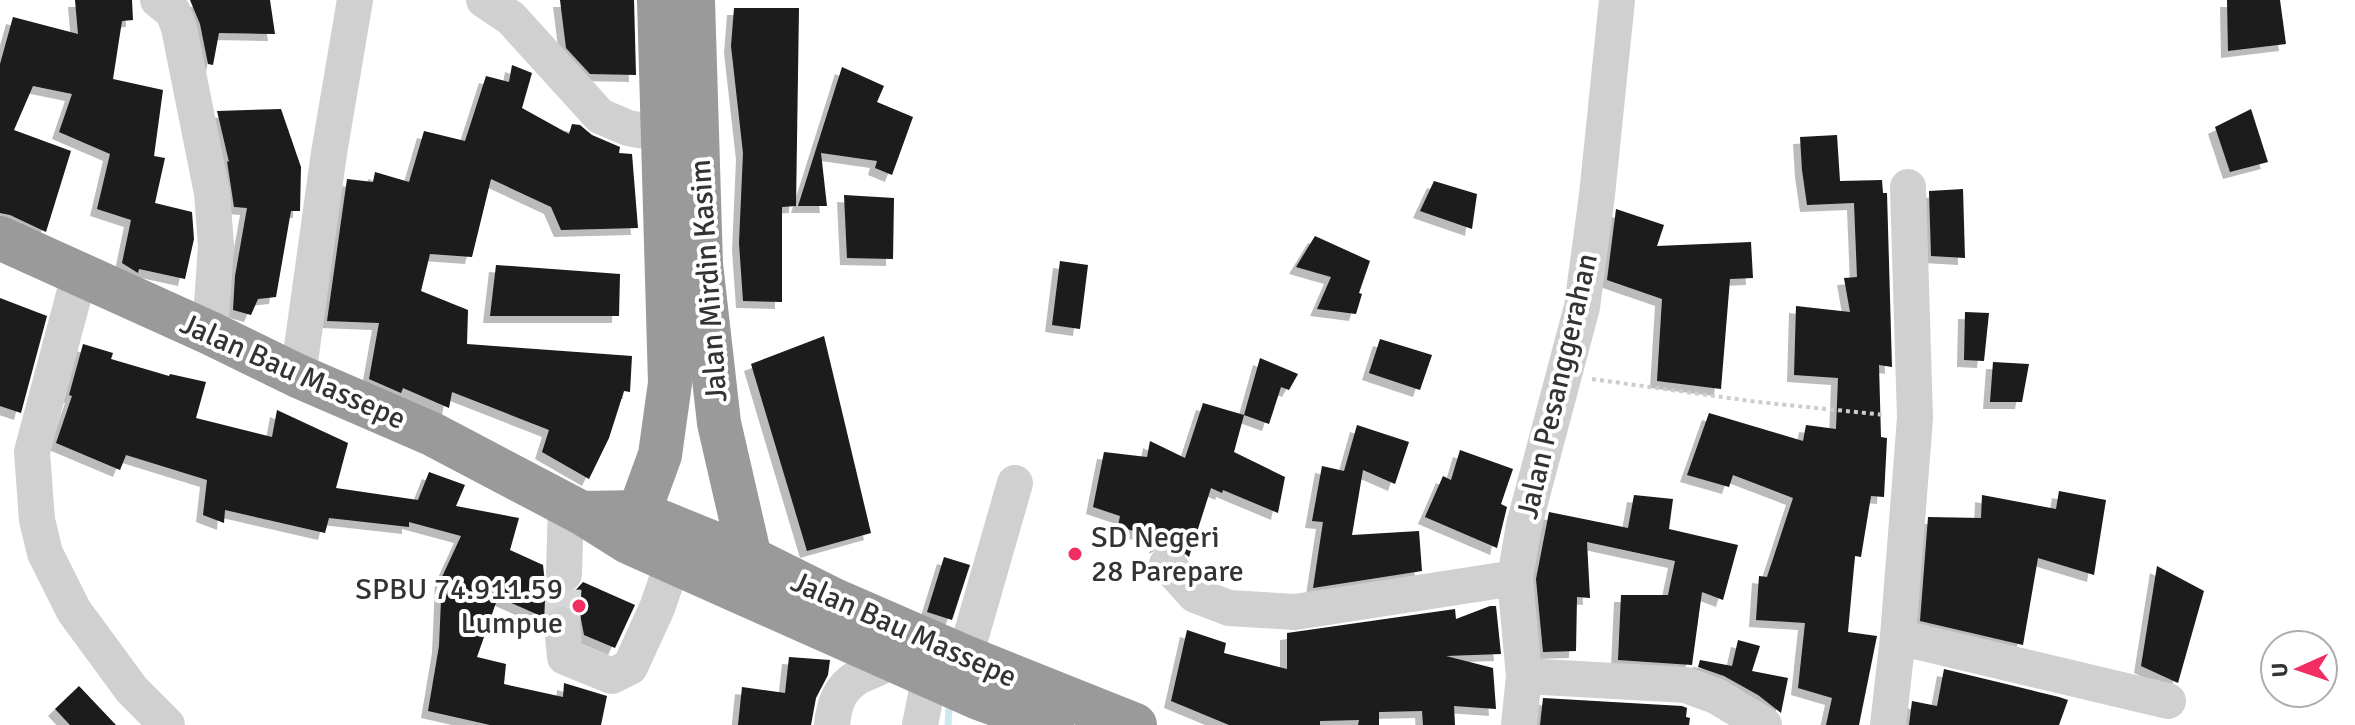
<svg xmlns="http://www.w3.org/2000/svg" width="2355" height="725" viewBox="0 0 2355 725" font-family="Signika,sans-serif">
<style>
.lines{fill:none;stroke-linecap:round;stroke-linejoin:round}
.stream{stroke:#cce9f0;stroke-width:7}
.building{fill:#1a1a1a;filter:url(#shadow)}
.minor-tunnel{stroke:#d6d6d6;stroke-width:36;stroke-dasharray:36 18;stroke-linecap:butt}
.path{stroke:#cdcdcd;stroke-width:4;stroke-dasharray:4 4;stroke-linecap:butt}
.minor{stroke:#d0d0d0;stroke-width:36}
.highway{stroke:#9a9a9a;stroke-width:44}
.poi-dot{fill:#f12e62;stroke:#fff;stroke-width:3}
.labels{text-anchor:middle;stroke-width:8;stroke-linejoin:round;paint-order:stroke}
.street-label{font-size:30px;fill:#333;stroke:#fff}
.poi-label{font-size:30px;fill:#333;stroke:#fff;text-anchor:start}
</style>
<defs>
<filter id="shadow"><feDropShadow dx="-7" dy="7" stdDeviation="0" flood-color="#0004"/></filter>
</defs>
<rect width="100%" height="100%" fill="#fff"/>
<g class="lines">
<path class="stream" d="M948,725l1,-16"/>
</g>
<g class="building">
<path d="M75,0h57l1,20 -11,1 -9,58 50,11 -9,66 11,2 -10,45 37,9 2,27 -9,40 -46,-10 -1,4 -16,-10 9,-43 -34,-11 13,-55 -51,-22 13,-38 -39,-8 -19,44 57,21 -25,81 -36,-17 -10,-2v-149l13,-47 65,17z"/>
<path d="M190,0h80l5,34 -56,-1 -6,32 -5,-1 -8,-40z"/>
<path d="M560,0h74l2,75 -46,-1 -24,-26z"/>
<path d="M2227,0h53l6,44 -58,7z"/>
<path d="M734,8h65l-3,198 -14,1v95l-39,-1 -4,-58 4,-90 -12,-107z"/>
<path d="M512,65l20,8 -10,35 47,26 3,-10 8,1 12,10 28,12 -1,6 13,1 6,74 -77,2 -10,-23 -60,-28 -19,78 -42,-3 -9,37 47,19 -1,34 165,12 -2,36 -6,-1 -15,47 -20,41 -47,-27 7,-22 -97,-38 -3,16 -46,-20 -2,5 -32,-14 10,-56 -52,-2 20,-142 26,3 2,-10 34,10 15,-51 41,10 21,-65 23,6z"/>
<path d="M842,67l42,19 -7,16 36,15 -21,58 -17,-7 2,-7 -56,-8 6,53h-29z"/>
<path d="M281,109l20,58 -1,44h-9l-15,86 -18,2 -7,16 -18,-5 2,-34 12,-68 -13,-1 -7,-46 2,1 -12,-51z"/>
<path d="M2251,109l17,53 -38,10 -15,-45z"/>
<path d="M1837,135l3,46 42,-1 1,13h4l5,174 -13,-2 2,72 6,1 -3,59 -13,-1 -10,61 -6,-1 -7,76 29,4 -18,89h-33l6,-27 -34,-10 7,-65 -49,-3 3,-44 8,1 26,-79 -60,-23 -4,12 -42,-12 22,-62 94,28 3,-16 30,4 2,-51 -44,-3 2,-69 54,6 -6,-34 13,-1 -3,-74 -47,2 -5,-35 -2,-33z"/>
<path d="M1434,181l43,13 -5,35 -52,-18z"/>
<path d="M1963,189l2,69 -34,-2 -2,-65z"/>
<path d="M844,195l50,3 -1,61 -46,-1z"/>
<path d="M1616,209l48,16 -7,21 94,-4 2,36 -23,1 -9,110 -64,-8 5,-82 -55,-19z"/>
<path d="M1315,236l55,25 -11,32 3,1 -6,20 -39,-5 14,-32 -35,-10z"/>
<path d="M1060,261l28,4 -8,64 -28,-4z"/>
<path d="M496,265l124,9 -1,42h-129z"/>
<path d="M0,298l47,18 -26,97 -21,-7z"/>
<path d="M1965,312l24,1 -5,48 -20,-1z"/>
<path d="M824,336l47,197 -64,18 -56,-187z"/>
<path d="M1380,339l52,16 -12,35 -51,-17z"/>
<path d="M83,344l30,9 -2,6 58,17 1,-2 36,8 -10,36 76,19 5,-27 71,33 -12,45 82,12 11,-28 36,13 -9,21 63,12 -9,32 33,15 2,18 7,8 11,4 10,-2 10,-11 52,23 -20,43 -31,-13 -4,-21 -10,-8 -11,-2 -8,4 -8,9 -45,-20 -21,60 29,7 -2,20 59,13 1,-14 43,13 -6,29h-111l-62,-14 11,-65 3,-69 19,-41 -52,-14v5l-80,-9 -4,15 -100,-23 -1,13 -21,-8 4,-35 -81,-25 -6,15 -64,-27 16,-47 -3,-1z"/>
<path d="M1260,358l38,16 -9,16 -8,-3 -12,37 -25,-9z"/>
<path d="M1993,362l36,2 -7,38h-32z"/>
<path d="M1203,403l41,12 -10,37 51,25 -7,36 -55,-23 -1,3 -11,-5 -22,69 -16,-13 -10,-1 -7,4 2,-8 -40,-13 2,-10 -27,-9 11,-55 43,5 3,-16 35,17z"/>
<path d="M1357,425l52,17 -14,42 -32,-14 -11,65 67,-4 3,40 -109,17 10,-66 -11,-1 10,-55 22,5z"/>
<path d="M1460,450l53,19 -12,35 6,3 -10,41 -72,-31 18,-41 8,4z"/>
<path d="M2059,491l47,9 -12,75 -56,-17 -15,87 -103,-24 8,-104 53,1 1,-23 74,14z"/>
<path d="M1634,495l39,4 -4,30 69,16 -15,55 -21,-8 -10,73 -74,-5 3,-65h47l7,-34 -88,-19 3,56 -13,-1 -1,54 -33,1 -7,-73 13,-67 79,16z"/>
<path d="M944,557l26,8 -18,55 -25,-8z"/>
<path d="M2157,566l47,25 -26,92 -37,-17z"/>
<path d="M1490,606h6l5,48 -55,2 47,12 3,41 -42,-3 1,19h-32l-1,-14 -43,1v13h-21l1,-5 -39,1v4h-91l-58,-24 16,-71 39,13 -2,10 63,16v-36l168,-24 1,10z"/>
<path d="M1738,640l22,6 -8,25 36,7 -7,35 -23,-18 -34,-19 -26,-9 2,-7 32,6z"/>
<path d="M789,657l41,3 -2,15 -12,23 -5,27h-73l4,-38 43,6z"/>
<path d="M1944,669l115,28 9,3 -9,25h-150l3,-24 25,5z"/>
<path d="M79,686l37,39h-46l-15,-16z"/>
<path d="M1543,698l139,8 5,2 -1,9 4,1 -1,7h-149z"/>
</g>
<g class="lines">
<path class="minor-tunnel" d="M562,625l2,-51"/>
<path class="path" d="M1592,379l166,23 127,13"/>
<g class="minor">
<path d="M158,0l15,12 6,16 33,165 4,53 -6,87"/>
<path d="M484,0l27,18 89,98 28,12 34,6"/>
<path d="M79,276l-47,176 5,68 8,33 29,58 58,79 35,35"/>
<path d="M298,376l31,-223 26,-153"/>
<path d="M1167,564l28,31 34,13 66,4 220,-34"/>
<path d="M564,574l2,-70"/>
<path d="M562,625l3,32 47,19 18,-9 27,-59 16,-46"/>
<path d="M1898,637l270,64"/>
<path d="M965,657l50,-174"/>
<path d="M1524,676l162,9 30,11 48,29"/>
<path d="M832,725c2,-20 7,-37 26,-48 13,-7 22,-7 32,-19"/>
<path d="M920,725l10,-50"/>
<path d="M1519,725l5,-49 -9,-98 9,-53 58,-218 15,-112 20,-195"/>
<path d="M1888,725l10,-88 17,-219 -7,-231"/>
</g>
<g class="highway">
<path d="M693,0l8,264 18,159 31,135"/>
<path d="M0,238l210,95 88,43 134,58 150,79 46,29 348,155 76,28"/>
<path d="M582,513l55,-1 113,46 84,42 131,57 170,68"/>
<path d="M629,540l31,-85 10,-72 -11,-383"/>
</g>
</g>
<g class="poi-dot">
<circle cx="1075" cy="554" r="8"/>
<circle cx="579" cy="606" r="8"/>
</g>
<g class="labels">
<g class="street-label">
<text transform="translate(708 281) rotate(-94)" y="10">Jalan Mirdin Kasim</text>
<text transform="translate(293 371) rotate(24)" y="10">Jalan Bau Massepe</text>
<text transform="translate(1557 386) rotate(-77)" y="10">Jalan Pesanggerahan</text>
<text transform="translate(904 629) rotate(24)" y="10">Jalan Bau Massepe</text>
</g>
<g class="poi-label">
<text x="1091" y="547">SD Negeri<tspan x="1091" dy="34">28 Parepare</tspan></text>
<text x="563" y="599" text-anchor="end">SPBU 74.911.59<tspan x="563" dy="34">Lumpue</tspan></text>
</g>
</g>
<g transform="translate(2299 669) rotate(267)"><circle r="38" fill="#ffffff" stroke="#adadad" stroke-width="2"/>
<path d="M0-6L14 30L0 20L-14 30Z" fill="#f12e62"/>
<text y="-12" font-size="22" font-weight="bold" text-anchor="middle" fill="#333333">U</text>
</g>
</svg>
